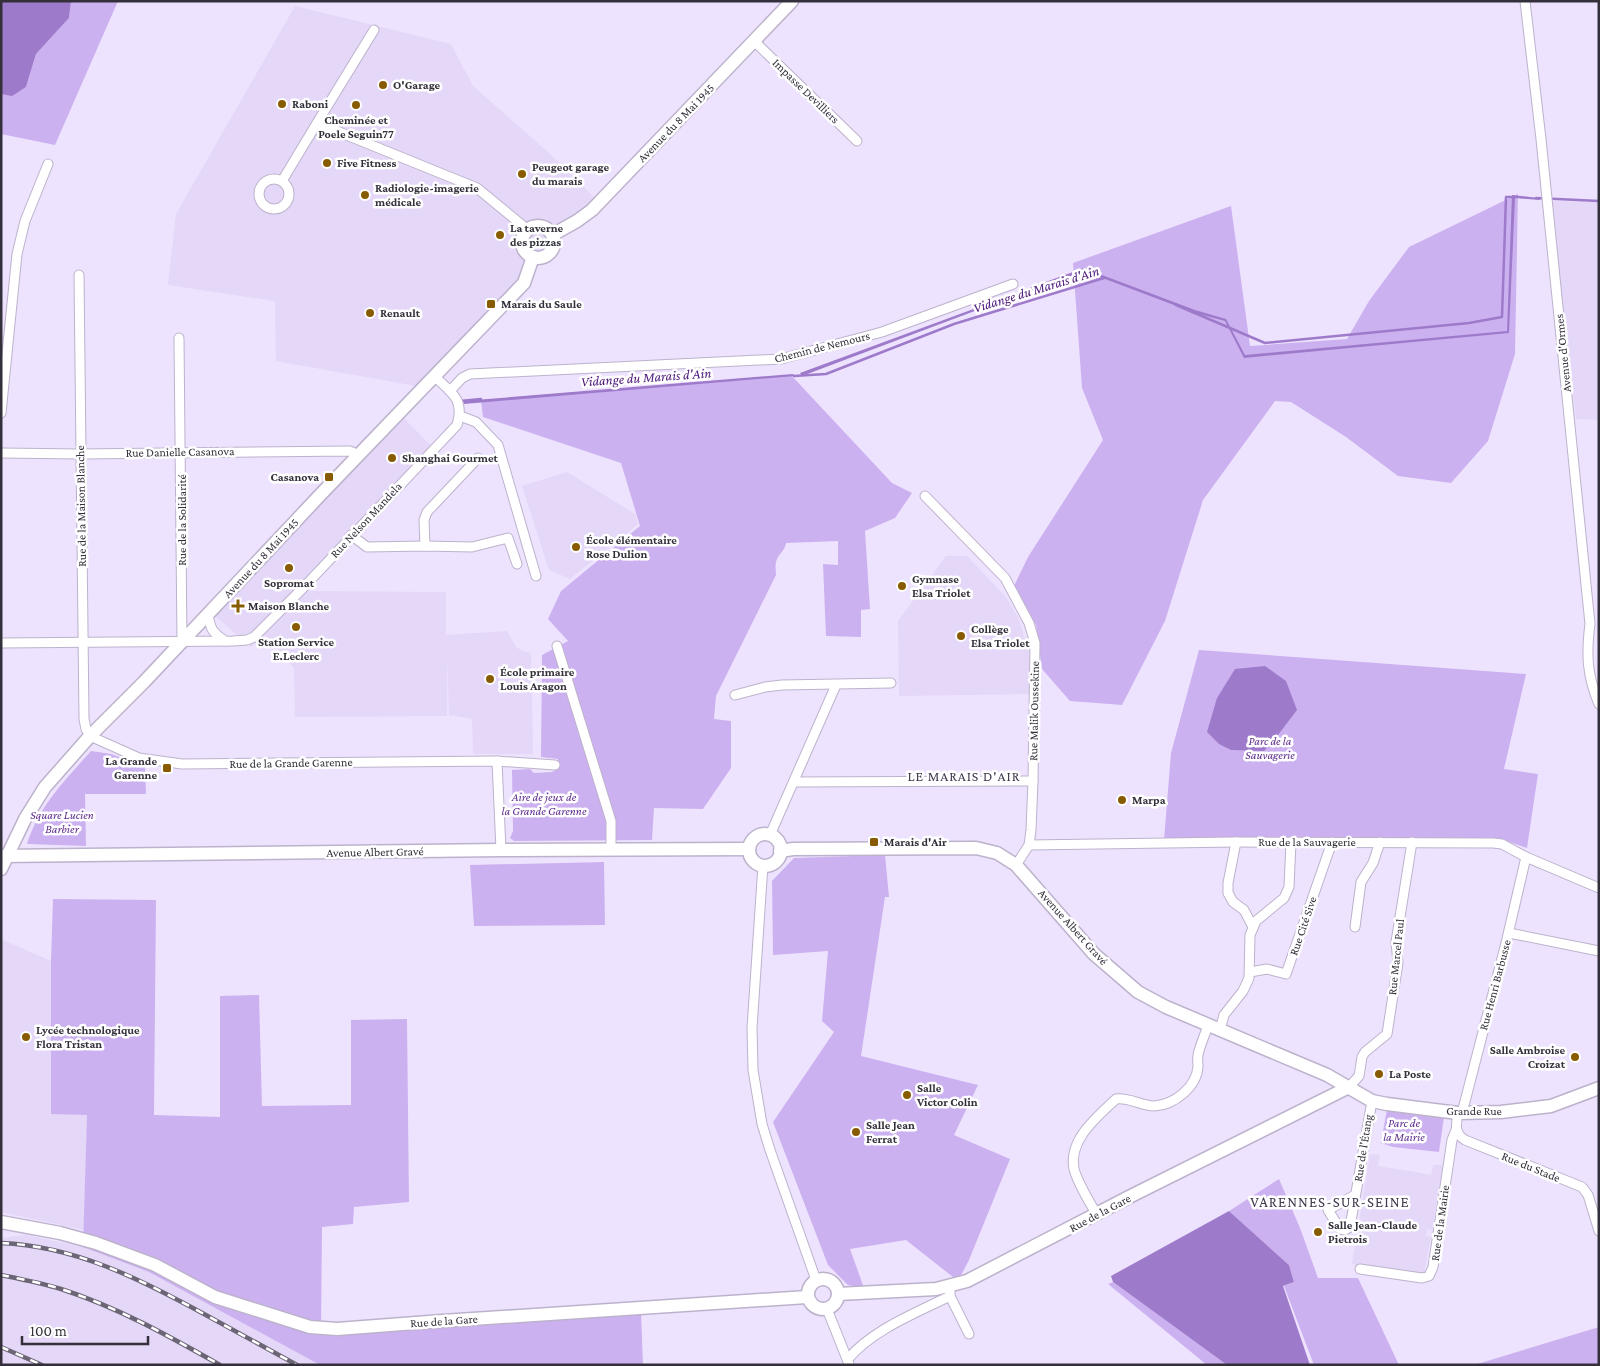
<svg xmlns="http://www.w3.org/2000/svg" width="1600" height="1366" viewBox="0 0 1600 1366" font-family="'Crimson Pro',serif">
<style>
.built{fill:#e4d7f8}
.green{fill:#ccb1f0}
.water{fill:#9e7aca}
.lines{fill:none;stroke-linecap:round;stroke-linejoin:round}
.stream{stroke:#9e7aca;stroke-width:2.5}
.street-casing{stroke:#bdb2cc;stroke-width:11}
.secondary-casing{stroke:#bdb2cc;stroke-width:15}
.street{stroke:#fff;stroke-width:9}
.secondary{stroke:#fff;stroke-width:12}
.rail-casing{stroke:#6b6575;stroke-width:4.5}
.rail{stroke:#fff;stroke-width:2.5;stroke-dasharray:8;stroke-linecap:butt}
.poi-dot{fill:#895b00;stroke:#fff;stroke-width:2}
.labels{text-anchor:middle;stroke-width:5;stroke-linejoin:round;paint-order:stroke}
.poi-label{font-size:12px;font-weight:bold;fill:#34303b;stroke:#fff;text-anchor:start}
.street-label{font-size:12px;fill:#34303b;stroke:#fff}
.park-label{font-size:12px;font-style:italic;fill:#5e2d8d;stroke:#fff}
.water-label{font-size:14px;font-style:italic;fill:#4d197a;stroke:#fff}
.neighbourhood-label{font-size:14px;letter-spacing:1px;fill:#433a4f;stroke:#fff}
.quarter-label{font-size:15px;letter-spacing:1px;fill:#433a4f;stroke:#fff}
</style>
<rect width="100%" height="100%" fill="#eee3fe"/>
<g class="built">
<path d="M295,6l156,38 22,42 76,67 46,45 -179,188 -140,-25 -1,-60 -107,-16 8,-71z"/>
<path d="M1550,201l49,1v218l-23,-1z"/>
<path d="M403,417l34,35 -131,139 140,1v43l61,-4 9,16 7,4 8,2 2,101h-60l-1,-35 -23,-4 -2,-60v61l-152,1 -1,-49 -29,-33 -14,12 -36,-31z"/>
<path d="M567,472l68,42 3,10 -68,55 -21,-9 -27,-84z"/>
<path d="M946,556h21l38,40 13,21 11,34 1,43 -131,2 -1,-75z"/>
<path d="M1,939l50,22v153h36l-3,116 -83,-18z"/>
<path d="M1370,1154l10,1 -2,11 37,6 16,3 2,-10h10l-11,65 -5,-1 -1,7 5,1 -7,37 -72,-10z"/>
<path d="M26,1235l57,12 66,25 171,93h-319v-127z"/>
</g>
<g class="green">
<path d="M71,1h47l-63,144 -54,-11v-40l11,1 14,-8 10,-33 33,-36z"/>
<path d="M1518,194l-3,160 -27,87 -37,42 -53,-7 -52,-39 -55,-35 -16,-1 -72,99 -38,121 -43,84 -52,-4 -28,-32 -6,-44 -22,-39 14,-29 75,-117 -21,-52 -9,-125 158,-57 19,140 97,-7 22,-38 40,-54z"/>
<path d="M791,375l101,108 20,10 -17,25 -30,13 5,78 -9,1v27l-35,-1 -3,-72 15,1v-24l-52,2c-1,8 -8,11 -10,19 -1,4 0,9 0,13l-60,121 -2,23 17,2v47l-28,41 -49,-1 -2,32 -138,1 -4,-3 3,-7 -1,-61 18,-1 4,4 18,-1 6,-3v-10l-17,-2 1,-102 26,-14 -20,-22 13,-28 79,-65 -19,-63 -138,-46 -2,-17z"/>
<path d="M1199,650l327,24 -22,95 34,5 -11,74 -20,-7 -343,-1 7,-87z"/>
<path d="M91,751l20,3 34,12 1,28h-61l1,52 -59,-2c13,-40 37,-62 64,-93z"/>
<path d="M885,855l4,42h-4l-24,159 117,29 -24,50 56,24 -41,101 -11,21 -52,-41 -56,9 14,39 -16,-3 -20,-20 -55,-143 61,-90 -12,-11 6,-70 -55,4 -1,-74 22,-23z"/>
<path d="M604,862l1,63 -131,1 -4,-61z"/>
<path d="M53,899l103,1 -2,215 66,2v-121l39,-1 3,111 89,-1v-85l56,-1 2,183 -55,5 -1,17 -31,3 -1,108 320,-23 2,53h-323l-171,-93 -66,-25 4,-132 -36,-1v-153z"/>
<path d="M1387,1109l57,8 -5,35 -46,-5 -12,-4z"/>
<path d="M1279,1179l21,49 18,50h40l41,87h-85l-30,-79 10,-4 -5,-17 -60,-54z"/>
<path d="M1113,1282l114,83h-20l-99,-81z"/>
<path d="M1599,1327v38h-125z"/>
</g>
<g class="water">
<path d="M1,1h70l-2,17 -33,36 -10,33 -14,9 -11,-2z"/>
<path d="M1512,195l27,3 1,2 -25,-2 -6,135 -265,25 -19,-37 -30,-8 -111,-42 -67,25 1,-4 66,-24 2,1 109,41 31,9 19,36 262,-24z"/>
<path d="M1006,297l-2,3 -202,76 -2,-3z"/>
<path d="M793,374l2,2 -331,28 -1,-3z"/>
<path d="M1265,666l21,15 11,29 -19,25 -14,16 -33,-1 -12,-6 -12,-12 10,-34 18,-29z"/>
<path d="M1229,1211l60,54 5,17 -11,4 27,79h-83l-114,-83 -2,-6z"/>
</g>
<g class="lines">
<g class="stream">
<path d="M1536,198l63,3"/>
<path d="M1176,305l89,38 204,-20 33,-6 4,-120h10"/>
<path d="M794,376l32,-2 128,-50 150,-46"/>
<path d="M460,401l21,-2"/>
</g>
<defs>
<g id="street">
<path d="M1525,1l16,138 49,485c-4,30 -3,52 9,80"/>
<path d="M754,41l103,100"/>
<path d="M317,123l57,-93"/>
<circle cx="274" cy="194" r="15"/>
<path d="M282,181l35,-58 160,65 51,42"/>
<path d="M79,275l5,444 2,10 4,7 49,22 43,6 315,-3 58,4"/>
<path d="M179,338l3,304"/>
<path d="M450,391l12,-13 8,-4 311,-15 101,-27 131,-48"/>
<path d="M1,413l16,-159 8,-33 23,-57"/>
<path d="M460,416l16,6 22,23 38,131"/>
<path d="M1,453l80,1 269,-3 9,4"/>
<path d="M925,496l80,82 24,45 6,20 -2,138 -2,49 -2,15 -13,20"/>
<path d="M351,535l16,12 58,-1 47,1 36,-9 9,26"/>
<path d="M425,546l-1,-26 3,-8 51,-54"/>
<path d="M208,615c3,15 4,17 17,26"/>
<path d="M1,643l232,-2 14,-1 7,-3 49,-49 154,-163c8,-26 -6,-33 -23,-49"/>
<path d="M557,646l54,175v29"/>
<path d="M735,695l30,-8 17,-2 109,-2"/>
<path d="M497,761l4,89"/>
<path d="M794,782l239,-1"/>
<path d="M770,835l66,-150"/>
<path d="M1236,842l-8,41v10l5,9 11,8 9,17"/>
<path d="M1029,845l207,-3 257,1 9,1 24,13 73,31"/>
<path d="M763,865l-11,163 1,42 9,54 8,26 46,130"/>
<path d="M1355,927l6,-45 12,-19 7,-21"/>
<path d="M1509,933l90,18"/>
<path d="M1250,972l17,-3 19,5 46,-132"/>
<path d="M1220,1030l4,-15 19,-24 6,-13 1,-43 6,-14 28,-23 5,-11 2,-45"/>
<path d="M1349,1087l10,-11 3,-19 3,-5 22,-18 11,-71 -2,-21 16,-100"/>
<path d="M1458,1113c-2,12 -4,20 7,27l117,47 6,8 11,36"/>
<path d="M1462,1113l44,-170 20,-86"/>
<path d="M1355,1195l-27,15 12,19 5,1 5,-3 22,-126"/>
<path d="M1097,1215c-8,-14 -19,-31 -23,-46 -6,-29 23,-52 42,-70 13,-2 25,7 38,7 20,-1 43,-19 44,-40 0,-4 -1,-7 0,-11 2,-10 7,-20 10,-30"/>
<path d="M1360,1269l62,9 7,-2 4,-9 19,-127 4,-10"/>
<path d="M950,1291v5l19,38"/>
<path d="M827,1309l22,55"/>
<path d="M848,1359c24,-29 68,-46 102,-63"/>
</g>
<g id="secondary">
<circle cx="538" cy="242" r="16"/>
<path d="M552,235l25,-14 15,-11 200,-209"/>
<circle cx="765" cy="850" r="16"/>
<path d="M780,851l13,-2 183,-1 21,5 19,12 78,89 44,38 28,15 161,68 45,26 15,3 71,9 43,-1 50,-6 48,-18"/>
<path d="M1,856l500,-6 248,-1"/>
<path d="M1,869l24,-50 20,-32 45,-51 54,-54 178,-189 202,-210 9,-26"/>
<path d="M1,1222l59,11 36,10 59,22 60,32 95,30 27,2 105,-8 365,-24"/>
<circle cx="823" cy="1294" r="15"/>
<path d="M838,1294l98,-5 31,-8 160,-83 222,-111"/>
</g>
</defs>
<use href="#street" class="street-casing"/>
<use href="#secondary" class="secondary-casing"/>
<use href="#street" class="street"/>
<use href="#secondary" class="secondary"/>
<defs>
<g id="rail">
<path d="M1,1243c74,3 139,36 203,71 31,17 62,34 93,51"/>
<path d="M1,1275c20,4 41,8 60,14 56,18 108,47 159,76"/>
<path d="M1,1347l41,18"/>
</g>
</defs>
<use href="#rail" class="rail-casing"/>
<use href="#rail" class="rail"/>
</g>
<g class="poi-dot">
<circle cx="383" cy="85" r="5"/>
<circle cx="282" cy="104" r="5"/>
<circle cx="356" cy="105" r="5"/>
<circle cx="327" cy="163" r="5"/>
<circle cx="522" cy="174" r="5"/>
<circle cx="365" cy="195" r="5"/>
<circle cx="500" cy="235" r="5"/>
<rect x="486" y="299" width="10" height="10" rx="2.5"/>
<circle cx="370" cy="313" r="5"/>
<circle cx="392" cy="458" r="5"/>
<rect x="324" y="472" width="10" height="10" rx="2.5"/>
<circle cx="576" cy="547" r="5"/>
<circle cx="289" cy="568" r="5"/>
<circle cx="902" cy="586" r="5"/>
<path d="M235.5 598.5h5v5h5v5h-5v5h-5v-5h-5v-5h5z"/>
<circle cx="296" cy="627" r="5"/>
<circle cx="961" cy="636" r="5"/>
<circle cx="490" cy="679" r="5"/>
<rect x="162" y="763" width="10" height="10" rx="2.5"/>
<circle cx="1122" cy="800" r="5"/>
<rect x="869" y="837" width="10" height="10" rx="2.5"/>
<circle cx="26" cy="1037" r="5"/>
<circle cx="1575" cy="1057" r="5"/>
<circle cx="1379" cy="1074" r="5"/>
<circle cx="907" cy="1095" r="5"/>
<circle cx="856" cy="1132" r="5"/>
<circle cx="1318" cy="1232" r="5"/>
</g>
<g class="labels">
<g class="poi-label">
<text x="393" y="89">O'Garage</text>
<text x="292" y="108">Raboni</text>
<text x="356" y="124" text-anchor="middle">Cheminée et<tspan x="356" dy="14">Poele Seguin77</tspan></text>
<text x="337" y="167">Five Fitness</text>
<text x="532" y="171">Peugeot garage<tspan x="532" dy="14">du marais</tspan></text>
<text x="375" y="192">Radiologie-imagerie<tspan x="375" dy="14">médicale</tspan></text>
<text x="510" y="232">La taverne<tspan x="510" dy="14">des pizzas</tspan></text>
<text x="501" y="308">Marais du Saule</text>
<text x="380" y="317">Renault</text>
<text x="402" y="462">Shanghai Gourmet</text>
<text x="319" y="481" text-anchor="end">Casanova</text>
<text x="586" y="544">École élémentaire<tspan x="586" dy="14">Rose Dulion</tspan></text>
<text x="912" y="583">Gymnase<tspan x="912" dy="14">Elsa Triolet</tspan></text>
<text x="289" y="587" text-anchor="middle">Sopromat</text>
<text x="248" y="610">Maison Blanche</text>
<text x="971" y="633">Collège<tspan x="971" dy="14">Elsa Triolet</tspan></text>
<text x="296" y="646" text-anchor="middle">Station Service<tspan x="296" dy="14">E.Leclerc</tspan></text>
<text x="500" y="676">École primaire<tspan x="500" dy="14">Louis Aragon</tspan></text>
<text x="157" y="765" text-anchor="end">La Grande<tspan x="157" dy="14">Garenne</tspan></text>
<text x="1132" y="804">Marpa</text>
<text x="884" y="846">Marais d'Air</text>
<text x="36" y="1034">Lycée technologique<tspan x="36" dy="14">Flora Tristan</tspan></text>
<text x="1565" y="1054" text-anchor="end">Salle Ambroise<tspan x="1565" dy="14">Croizat</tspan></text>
<text x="1389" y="1078">La Poste</text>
<text x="917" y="1092">Salle<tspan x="917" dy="14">Victor Colin</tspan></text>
<text x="866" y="1129">Salle Jean<tspan x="866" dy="14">Ferrat</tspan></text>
<text x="1328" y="1229">Salle Jean-Claude<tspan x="1328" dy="14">Pietrois</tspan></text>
</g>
<g class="street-label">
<text transform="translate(806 91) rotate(44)" y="4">Impasse Devilliers</text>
<text transform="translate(676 123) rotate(-46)" y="4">Avenue du 8 Mai 1945</text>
<text transform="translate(822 347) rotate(-14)" y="4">Chemin de Nemours</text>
<text transform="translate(1563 353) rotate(-96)" y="4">Avenue d'Ormes</text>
<text transform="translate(180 452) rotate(-1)" y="4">Rue Danielle Casanova</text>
<text transform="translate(81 506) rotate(-91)" y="4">Rue de la Maison Blanche</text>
<text transform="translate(182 520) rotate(-90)" y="4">Rue de la Solidarité</text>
<text transform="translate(366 520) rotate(-47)" y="4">Rue Nelson Mandela</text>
<text transform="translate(261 558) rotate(-47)" y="4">Avenue du 8 Mai 1945</text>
<text transform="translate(1034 711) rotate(-89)" y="4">Rue Malik Oussekine</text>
<text transform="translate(291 763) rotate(-1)" y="4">Rue de la Grande Garenne</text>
<text x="1307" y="846">Rue de la Sauvagerie</text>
<text transform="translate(375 852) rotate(-1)" y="4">Avenue Albert Gravé</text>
<text transform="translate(1303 926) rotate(-71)" y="4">Rue Cité Sive</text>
<text transform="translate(1073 927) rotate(48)" y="4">Avenue Albert Gravé</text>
<text transform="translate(1396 957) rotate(-84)" y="4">Rue Marcel Paul</text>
<text transform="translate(1495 985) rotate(-75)" y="4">Rue Henri Barbusse</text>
<text x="1474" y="1115">Grande Rue</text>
<text transform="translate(1363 1148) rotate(-81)" y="4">Rue de l'Étang</text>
<text transform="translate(1531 1167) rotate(22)" y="4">Rue du Stade</text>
<text transform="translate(1100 1213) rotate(-28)" y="4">Rue de la Gare</text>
<text transform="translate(1440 1223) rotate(-82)" y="4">Rue de la Mairie</text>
<text transform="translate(444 1321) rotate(-4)" y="4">Rue de la Gare</text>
</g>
<g class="park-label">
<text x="1270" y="745">Parc de la<tspan x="1270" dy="14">Sauvagerie</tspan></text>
<text x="544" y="801">Aire de jeux de<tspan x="544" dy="14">la Grande Garenne</tspan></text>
<text x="62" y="819">Square Lucien<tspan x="62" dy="14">Barbier</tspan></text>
<text x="1404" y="1127">Parc de<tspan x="1404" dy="14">la Mairie</tspan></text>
</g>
<g class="water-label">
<text transform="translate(1036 289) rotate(-17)" y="5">Vidange du Marais d'Ain</text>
<text transform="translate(646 377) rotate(-4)" y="5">Vidange du Marais d'Ain</text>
</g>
<g class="neighbourhood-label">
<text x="964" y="781">LE MARAIS D'AIR</text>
</g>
<g class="quarter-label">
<text x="1330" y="1207">VARENNES-SUR-SEINE</text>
</g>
</g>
<rect width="1600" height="1366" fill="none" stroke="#34303b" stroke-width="5"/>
<path d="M22 1336v8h126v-8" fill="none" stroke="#34303b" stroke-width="2.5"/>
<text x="30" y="1336" font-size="15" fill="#34303b" stroke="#ffffff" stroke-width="4" paint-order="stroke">100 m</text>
</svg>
